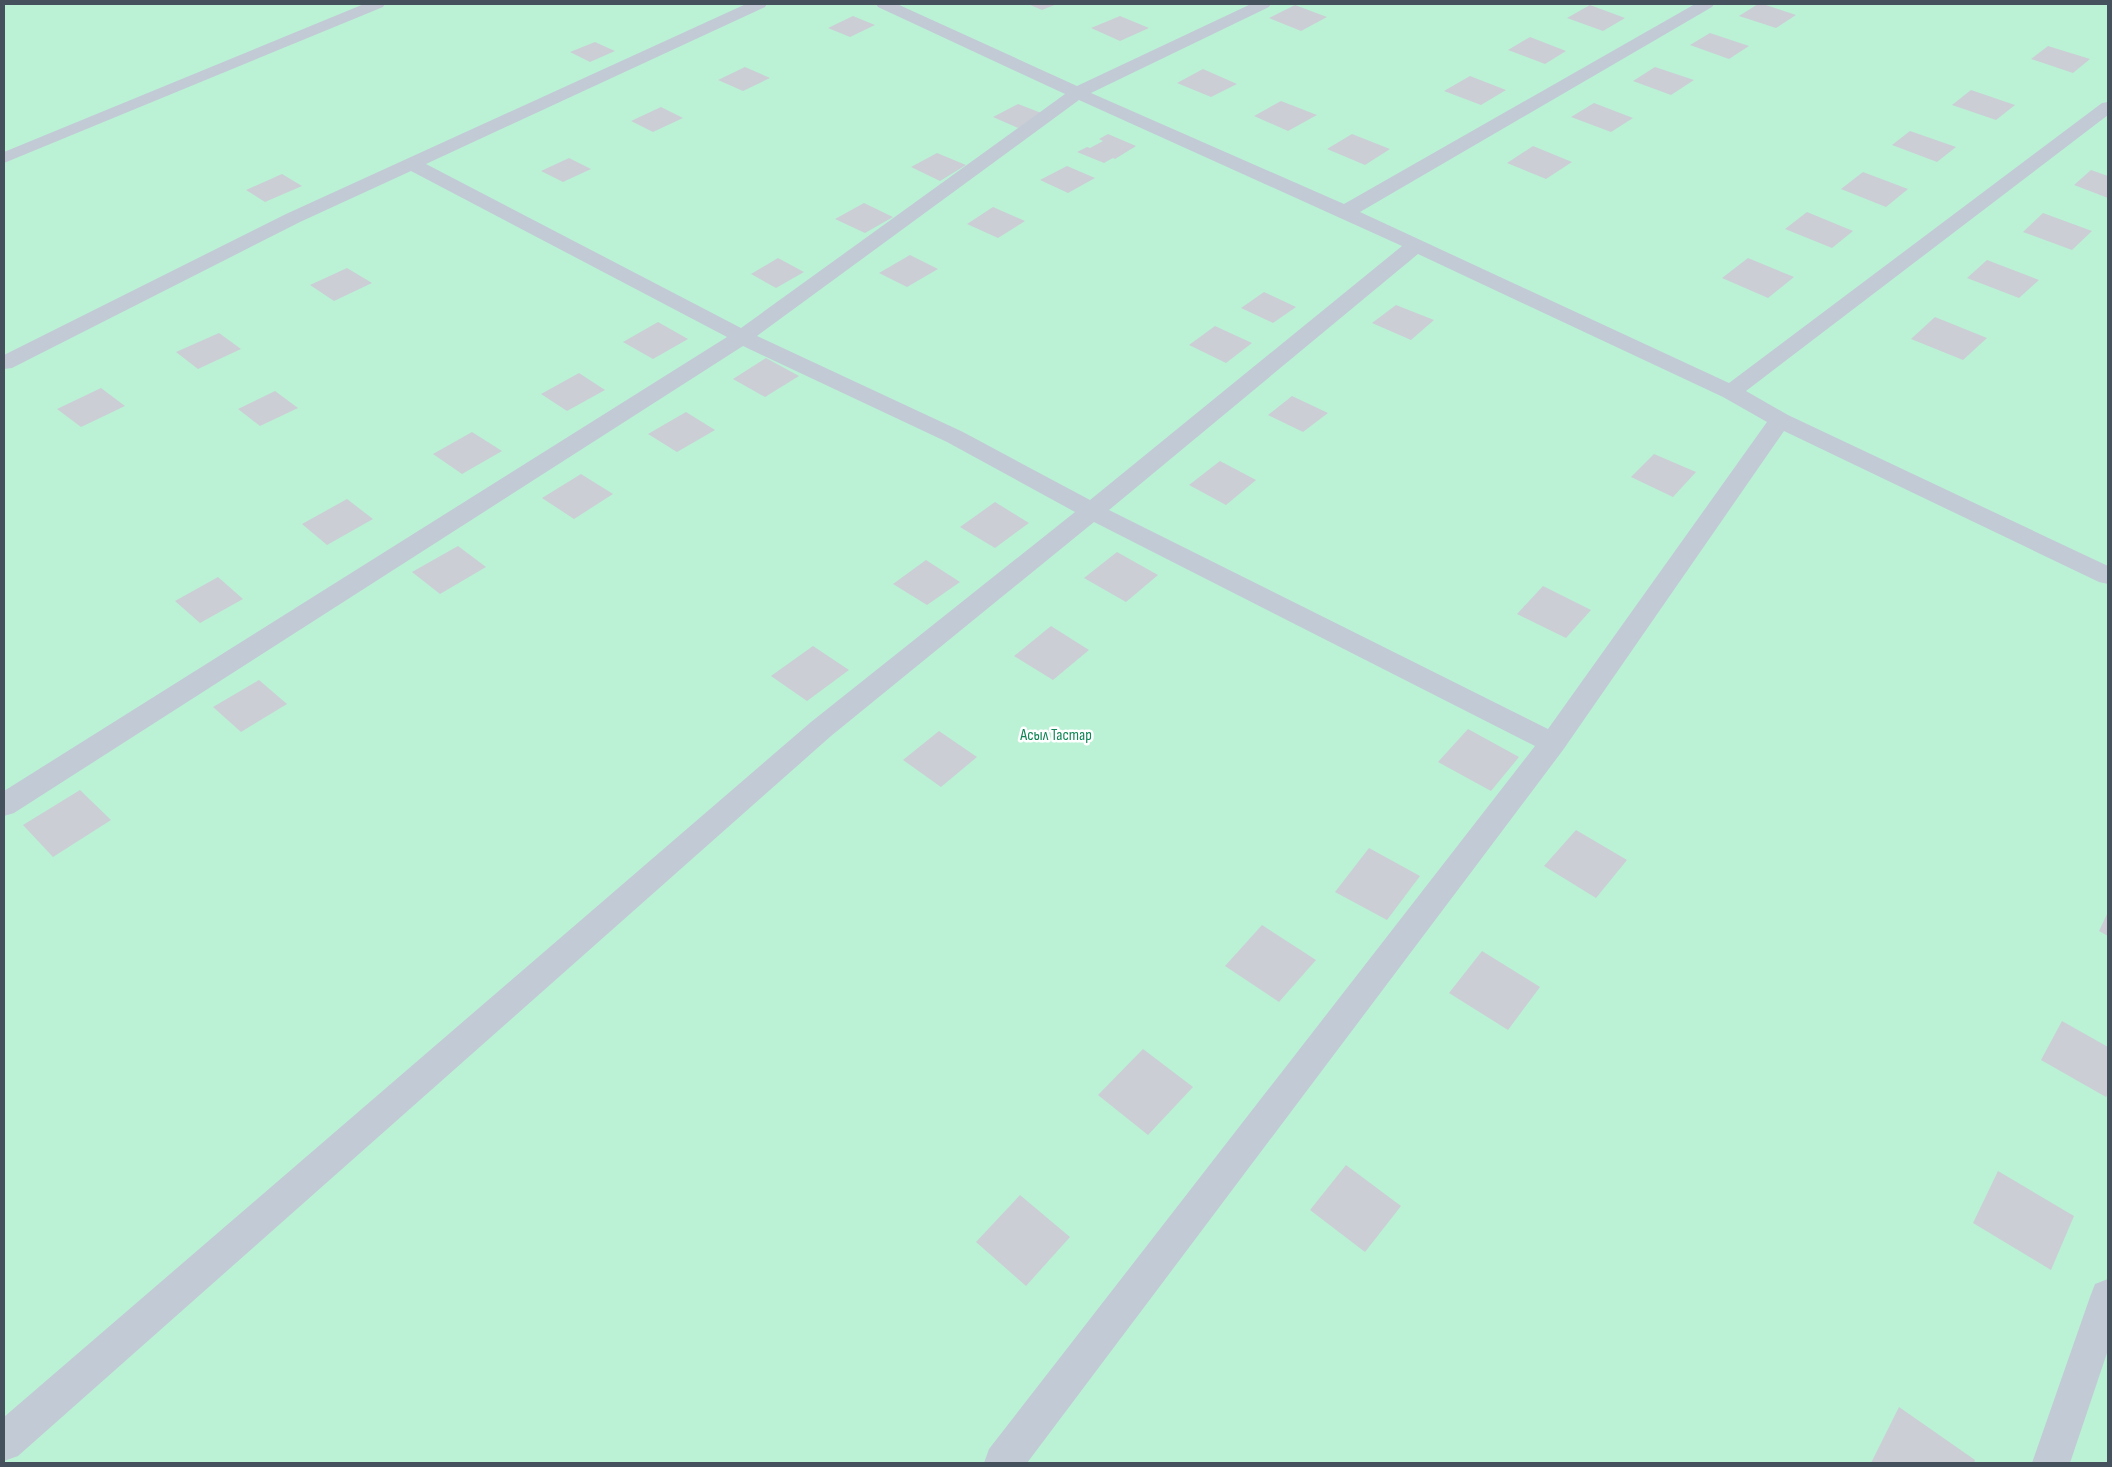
<svg xmlns="http://www.w3.org/2000/svg" width="2112" height="1467" viewBox="0 0 2112 1467" font-family="'Sofia Sans Condensed',sans-serif">
<style>
.green{fill:#bbf2d6}
.building{fill:#cbced5}
.lines{fill:none;stroke-linecap:round;stroke-linejoin:round}
.street{fill:#c2cad5;fill-rule:evenodd}
.labels{text-anchor:middle;stroke-width:5;stroke-linejoin:round;paint-order:stroke}
.park-label{font-size:16px;fill:#118556;stroke:#fff}
</style>
<rect width="100%" height="100%" fill="#f2f0ef"/>
<rect class="green" x="4" y="4" width="2104" height="1459"/>
<g class="building">
<path d="M1028,4h29l-15,6z"/>
<path d="M1758,4h5l33,11 -20,13 -37,-12z"/>
<path d="M1295,5l32,12 -26,14 -32,-13z"/>
<path d="M1590,5l35,13 -22,13 -36,-13z"/>
<path d="M853,16l22,9 -25,12 -22,-9z"/>
<path d="M1120,16l29,12 -29,13 -29,-13z"/>
<path d="M1710,33l39,13 -20,13 -39,-14z"/>
<path d="M1530,37l36,14 -21,13 -37,-14z"/>
<path d="M595,42l20,9 -25,11 -20,-10z"/>
<path d="M2048,46l42,13 -17,14 -42,-14z"/>
<path d="M745,67l25,11 -27,13 -25,-11z"/>
<path d="M1655,67l39,13 -23,15 -38,-14z"/>
<path d="M1203,69l34,15 -26,13 -34,-14z"/>
<path d="M1470,76l36,14 -25,15 -37,-14z"/>
<path d="M1971,90l44,15 -19,15 -44,-15z"/>
<path d="M1281,101l36,14 -29,16 -34,-15z"/>
<path d="M1594,103l39,15 -22,14 -40,-15z"/>
<path d="M1018,104l26,10 -26,14 -25,-11z"/>
<path d="M661,107l22,11 -30,14 -22,-11z"/>
<path d="M1910,131l46,16 -19,15 -45,-17z"/>
<path d="M1108,134l28,12 -21,13 -2,-1 -9,5 -27,-11 10,-5 3,1 13,-7 -4,-2z"/>
<path d="M1352,134l38,15 -25,16 -38,-16z"/>
<path d="M1533,146l39,16 -26,17 -39,-16z"/>
<path d="M937,153l29,12 -26,16 -29,-14z"/>
<path d="M569,158l22,11 -28,13 -22,-11z"/>
<path d="M1067,166l28,12 -27,15 -28,-13z"/>
<path d="M2091,170l17,6v22l-34,-13z"/>
<path d="M1863,172l45,17 -22,18 -45,-18z"/>
<path d="M282,174l20,12 -37,16 -19,-12z"/>
<path d="M864,203l29,14 -28,16 -30,-14z"/>
<path d="M993,207l32,14 -27,17 -31,-14z"/>
<path d="M1807,212l46,19 -21,17 -47,-19z"/>
<path d="M2043,213l49,18 -20,19 -49,-18z"/>
<path d="M910,255l28,14 -31,18 -28,-14z"/>
<path d="M778,258l26,14 -28,16 -25,-14z"/>
<path d="M1748,258l46,19 -26,21 -46,-20z"/>
<path d="M1987,260l52,20 -20,18 -52,-20z"/>
<path d="M347,268l25,15 -38,18 -24,-16z"/>
<path d="M1264,292l32,15 -23,16 -32,-15z"/>
<path d="M1396,305l38,15 -23,20 -39,-17z"/>
<path d="M1935,317l52,21 -24,22 -52,-21z"/>
<path d="M658,322l30,17 -35,20 -30,-17z"/>
<path d="M1215,326l37,17 -26,20 -37,-18z"/>
<path d="M219,333l22,16 -43,20 -22,-17z"/>
<path d="M766,358l33,18 -34,21 -32,-18z"/>
<path d="M579,373l26,17 -38,21 -26,-17z"/>
<path d="M101,388l24,18 -44,21 -24,-18z"/>
<path d="M275,391l23,17 -38,18 -22,-17z"/>
<path d="M1292,396l36,17 -25,19 -35,-17z"/>
<path d="M686,412l29,18 -38,22 -29,-18z"/>
<path d="M472,432l30,19 -40,23 -29,-20z"/>
<path d="M1654,454l42,18 -23,25 -42,-20z"/>
<path d="M1220,461l36,19 -30,25 -37,-20z"/>
<path d="M581,474l32,20 -39,25 -32,-21z"/>
<path d="M347,499l26,20 -46,26 -25,-21z"/>
<path d="M995,502l34,21 -34,25 -35,-21z"/>
<path d="M458,546l28,21 -46,27 -28,-22z"/>
<path d="M1117,552l41,23 -32,27 -42,-24z"/>
<path d="M926,560l34,22 -33,23 -34,-21z"/>
<path d="M218,577l25,22 -43,24 -25,-22z"/>
<path d="M1543,586l48,24 -25,28 -49,-24z"/>
<path d="M1051,626l38,24 -36,30 -39,-24z"/>
<path d="M813,646l36,24 -42,31 -36,-25z"/>
<path d="M259,680l28,24 -46,28 -28,-25z"/>
<path d="M1468,729l51,28 -28,34 -53,-29z"/>
<path d="M939,731l38,26 -36,30 -38,-27z"/>
<path d="M80,790l31,30 -58,37 -30,-32z"/>
<path d="M1576,830l51,30 -31,38 -52,-32z"/>
<path d="M1369,848l51,28 -33,44 -52,-28z"/>
<path d="M2108,912v24l-9,-5z"/>
<path d="M1262,925l54,35 -37,42 -54,-36z"/>
<path d="M1482,951l58,36 -32,43 -59,-37z"/>
<path d="M2062,1021l46,26v46l-2,4 -65,-37z"/>
<path d="M1143,1049l50,38 -45,48 -50,-40z"/>
<path d="M1346,1165l55,41 -36,46 -55,-42z"/>
<path d="M1998,1171l76,45 -23,54 -78,-47z"/>
<path d="M1020,1195l50,42 -44,49 -50,-44z"/>
<path d="M1899,1407l76,53 -1,3h-103z"/>
</g>
<g class="lines">
<g class="street">
<path d="M364,4h21l-2,3 -379,156v-11z"/>
<path d="M746,4h21l-2,3 -339,157 315,164 324,-234 -187,-87 -2,-3h21l180,82 174,-82h20l-2,3 -178,86 253,111 351,-200h19l-2,3 -352,205 369,171 373,-280 6,-1v13l-362,276 42,24 320,151v18l-9,-2 -315,-151 -221,319 -536,713h-43l5,-14 546,-703 -441,-224 -263,214 -813,720 -14,5v-44l807,-695 264,-210 -128,-70 -204,-96 -729,467 -10,3v-25l723,-454 -316,-166 -111,51 -288,146 -8,1v-14l282,-141zM1079,100l323,146 -312,254 -127,-68 -206,-96zM1418,254l305,143 44,25 -219,307 -439,-219z"/>
<path d="M2108,1279v71l-38,113h-38l58,-166 5,-13z"/>
</g>
</g>
<g class="labels">
<g class="park-label">
<text x="1056" y="740">Асыл Тастар</text>
</g>
</g>
<rect width="2112" height="1467" fill="none" stroke="#46515e" stroke-width="10"/>
</svg>
